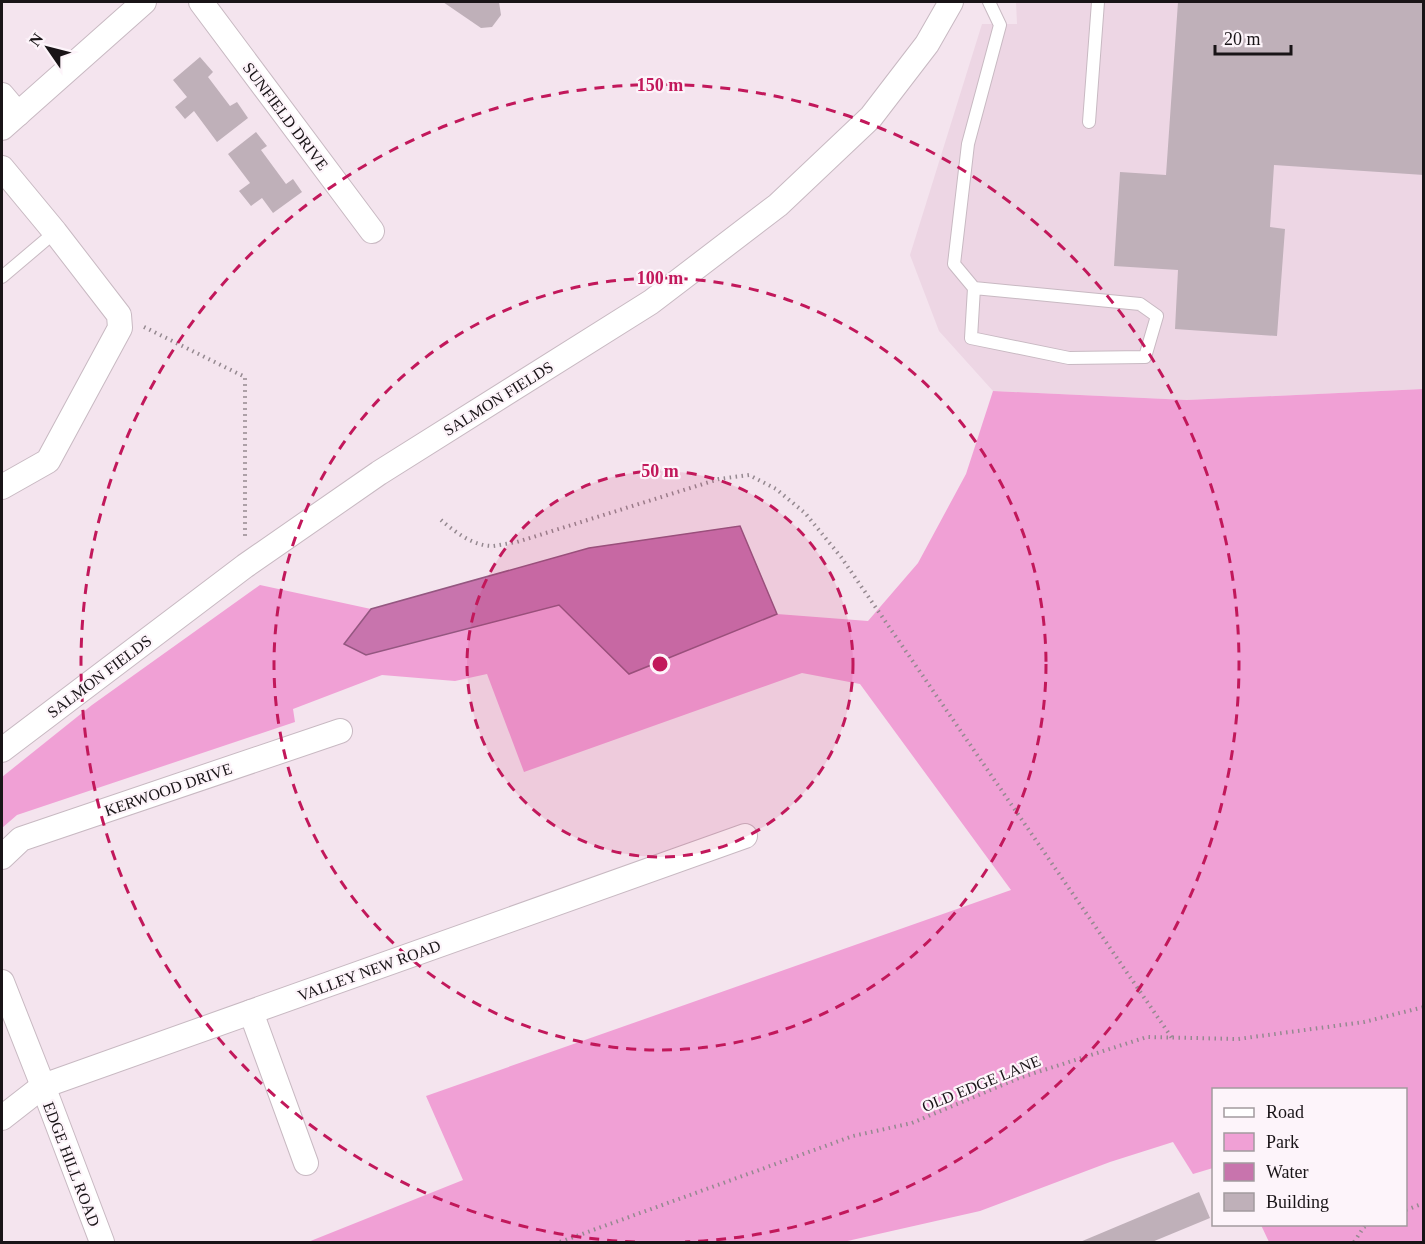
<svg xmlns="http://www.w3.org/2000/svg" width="1425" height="1244" viewBox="0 0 1425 1244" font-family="'Times New Roman',serif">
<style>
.built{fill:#edd6e4}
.green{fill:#f0a0d5}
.water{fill:#c874ad;stroke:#945780;stroke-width:1.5}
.building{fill:#bfb0b9}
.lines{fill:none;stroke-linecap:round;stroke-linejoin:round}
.lane-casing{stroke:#c8b9c2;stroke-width:14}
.street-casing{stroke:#c8b9c2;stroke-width:26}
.path{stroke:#958990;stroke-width:4;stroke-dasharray:1.5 4.5;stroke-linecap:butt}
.lane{stroke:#fff;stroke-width:12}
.street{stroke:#fff;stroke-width:24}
.ring{fill:none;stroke:#c2185b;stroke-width:3;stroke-dasharray:10 8}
.labels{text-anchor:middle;stroke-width:4.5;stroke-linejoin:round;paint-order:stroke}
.street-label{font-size:16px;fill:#191417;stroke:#fdf4fa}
.centre{fill:#c2185b;stroke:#fdf4fa;stroke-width:3}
.ring-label{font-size:18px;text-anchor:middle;font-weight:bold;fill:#c2185b;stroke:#fdf4fa;stroke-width:4.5;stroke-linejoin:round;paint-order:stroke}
</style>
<rect width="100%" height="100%" fill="#f4e4ee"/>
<path class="built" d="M1016,2h407v387l-236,11 -194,-9 -54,-60 -29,-76 72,-231h35z"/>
<path class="green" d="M1423,389v853h-154l-8,-17 145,-1v-134h-192l-1,78 -20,6 -20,-32 -63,20 -130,49 -137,31h-535l155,-62 -37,-84 585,-206 -151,-206 -58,-11 -278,99 -37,-98 -32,7 -73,-6 -89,34 2,13 -278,93 -15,13v-51l90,-72 168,-120 111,24 218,-61 151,-22 37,88 91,7 50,-58 48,-89 27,-83 194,9z"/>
<path class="water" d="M740,526l37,88 -148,60 -70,-69 -193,50 -22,-11 27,-35 218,-61z"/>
<g class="building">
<path d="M443,2h56l2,13 -9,12 -11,1z"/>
<path d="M1178,2h246v173l-150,-10 -4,62 15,2 -8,107 -102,-7 3,-59 -64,-4 6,-94 46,3z"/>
<path d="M200,57l13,15 -5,5 22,29 7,-4 11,16 -31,24 -23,-31 -9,8 -10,-12 12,-10 -14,-17z"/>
<path d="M256,132l11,14 -6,4 25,34 7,-5 9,13 -29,21 -11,-15 -11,8 -12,-15 11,-8 -22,-29z"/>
<path d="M1199,1192l11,26 -58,24h-72z"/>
</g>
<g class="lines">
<defs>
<g id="lane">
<path d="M1089,122l9,-120"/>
<path d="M2,277l53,-45"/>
<path d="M974,288l166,16 17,12 -12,41 -76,1 -98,-20 3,-50 -20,-24 14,-120 32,-119 -11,-23"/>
</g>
<g id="street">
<path d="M201,2l171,229"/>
<path d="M2,95l16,19"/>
<path d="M2,128l142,-126"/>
<path d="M2,168l53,64 64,83 1,13 -72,133 -46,26"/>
<path d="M2,750l243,-184 134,-93 272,-171 127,-97 93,-88 56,-73 24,-42"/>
<path d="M2,857l19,-18 319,-108"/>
<path d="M2,982l41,104 59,156"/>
<path d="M251,1012l55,151"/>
<path d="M2,1118l41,-32 702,-250"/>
</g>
</defs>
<use href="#lane" class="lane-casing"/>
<use href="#street" class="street-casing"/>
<g class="path">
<path d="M144,327l101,50v159"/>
<path d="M441,520c14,12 32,26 52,26 8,-1 16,-3 24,-4l202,-63 30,-4 27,14 29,24 36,44 331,481"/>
<path d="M1406,1210l18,-7"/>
<path d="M560,1242l293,-106 59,-13 107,-45 128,-41 91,2 126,-17 60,-15"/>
<path d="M1354,1242l10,-15 6,-3"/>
</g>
<use href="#lane" class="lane"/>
<use href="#street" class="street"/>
</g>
<circle cx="660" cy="664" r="193" fill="#c2185b" fill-opacity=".12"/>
<g class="ring">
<circle cx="660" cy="664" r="193"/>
<circle cx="660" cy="664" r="386"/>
<path d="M635 1242A579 579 0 1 1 685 1242"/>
</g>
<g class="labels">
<g class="street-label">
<text transform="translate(286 116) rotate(53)" y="6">SUNFIELD DRIVE</text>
<text transform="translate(498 398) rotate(-32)" y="6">SALMON FIELDS</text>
<text transform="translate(99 676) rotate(-37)" y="6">SALMON FIELDS</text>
<text transform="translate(168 789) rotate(-19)" y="6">KERWOOD DRIVE</text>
<text transform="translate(369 970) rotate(-20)" y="6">VALLEY NEW ROAD</text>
<text transform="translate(981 1083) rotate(-22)" y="6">OLD EDGE LANE</text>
<text transform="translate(72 1164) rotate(69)" y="6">EDGE HILL ROAD</text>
</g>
</g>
<circle cx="660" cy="664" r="9" class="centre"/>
<g class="ring-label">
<text x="660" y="91">150 m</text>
<text x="660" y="284">100 m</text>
<text x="660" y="477">50 m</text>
</g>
<rect width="1425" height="1244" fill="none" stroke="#191417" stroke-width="6"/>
<rect x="1212" y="1088" width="195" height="138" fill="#fdf4fa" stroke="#a29a9f" stroke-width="1.5"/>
<rect x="1224" y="1108" width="30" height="9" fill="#ffffff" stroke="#a29a9f" stroke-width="1.5"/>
<text x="1266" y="1118" font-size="18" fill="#191417">Road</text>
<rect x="1224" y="1133" width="30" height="18" fill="#f0a0d5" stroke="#a29a9f" stroke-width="1.5"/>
<text x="1266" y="1148" font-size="18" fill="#191417">Park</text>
<rect x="1224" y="1163" width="30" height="18" fill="#c874ad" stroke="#a29a9f" stroke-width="1.5"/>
<text x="1266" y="1178" font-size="18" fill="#191417">Water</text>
<rect x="1224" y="1193" width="30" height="18" fill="#bfb0b9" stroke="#a29a9f" stroke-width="1.5"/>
<text x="1266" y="1208" font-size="18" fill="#191417">Building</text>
<g transform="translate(48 48) rotate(305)" stroke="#fdf4fa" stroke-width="4.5" paint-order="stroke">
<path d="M0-4.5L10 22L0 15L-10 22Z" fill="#191417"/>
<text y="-9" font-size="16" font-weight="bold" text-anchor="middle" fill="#191417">N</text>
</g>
<path d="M1215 45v9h76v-9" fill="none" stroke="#191417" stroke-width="3"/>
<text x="1224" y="45" font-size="18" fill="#191417" stroke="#fdf4fa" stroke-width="4.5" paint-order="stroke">20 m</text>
</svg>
